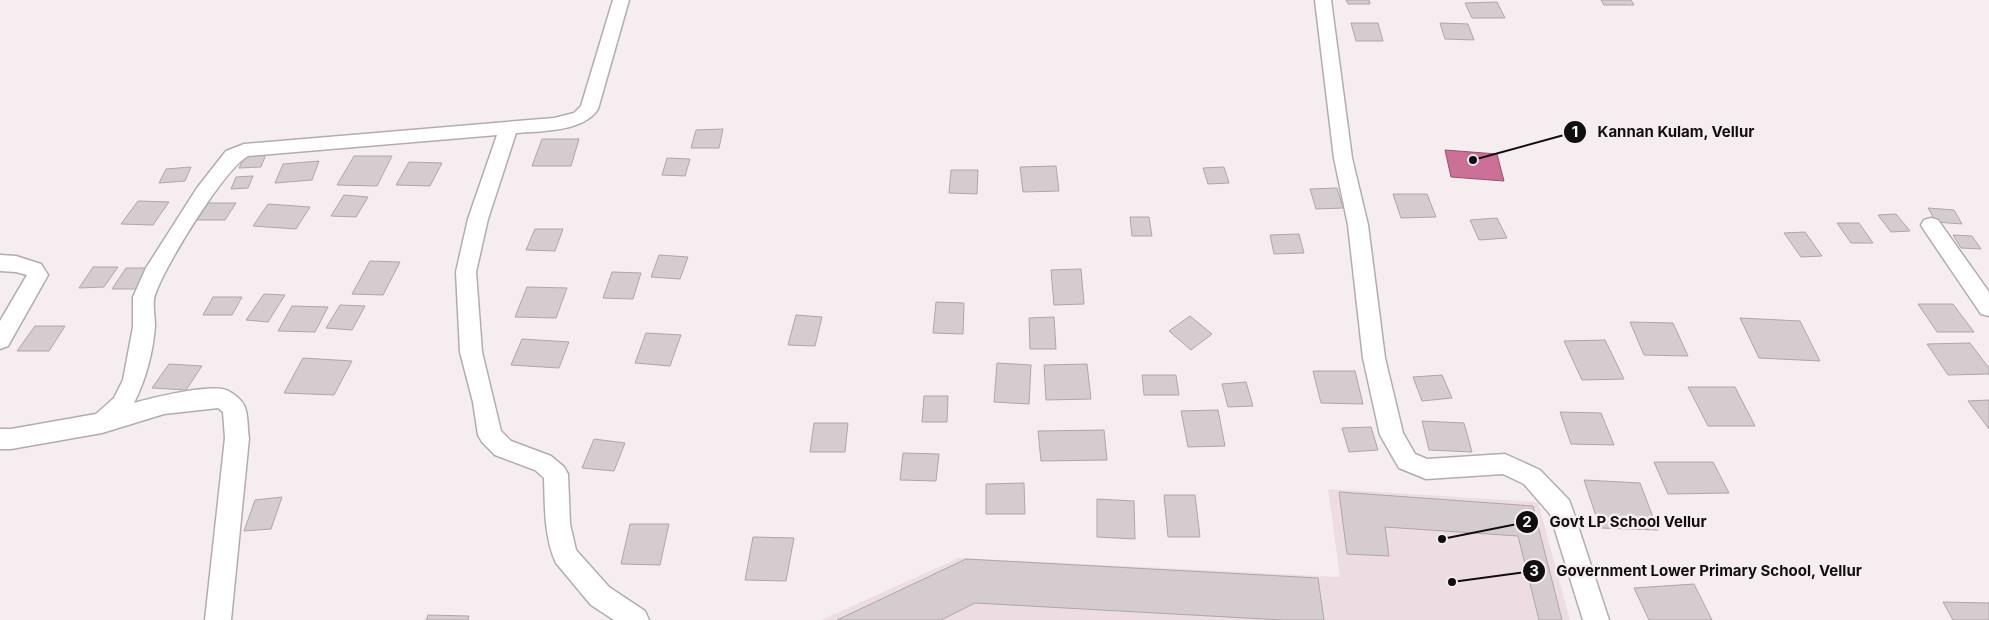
<svg xmlns="http://www.w3.org/2000/svg" width="1989" height="620" viewBox="0 0 1989 620" font-family="Inter,sans-serif">
<style>
.built{fill:#eddde3}
.water{fill:#cb7096;stroke:#93536e}
.building{fill:#d4cccf;stroke:#aea6a9}
.lines{fill:none;stroke-linecap:round;stroke-linejoin:round}
.street-casing{stroke:#b3acae;stroke-width:3}
.street{fill:#fff;fill-rule:evenodd}
.leader{fill:none;stroke:#110e0f;stroke-width:2}
.callout-dot{fill:#110e0f;stroke:#f5edf0;stroke-width:2}
.mark-label{font-size:15px;text-anchor:middle;font-weight:bold;fill:#fff}
.callout-label{font-size:15px;text-anchor:middle;font-weight:bold;fill:#110e0f;stroke:#f5edf0;stroke-width:5;stroke-linejoin:round;paint-order:stroke}
</style>
<rect width="100%" height="100%" fill="#f5edf0"/>
<path class="built" d="M1328,489l210,13 32,118h-749l138,-62 381,19z"/>
<path class="water" d="M1445,150l52,4 7,27 -53,-4z"/>
<g class="building">
<path d="M1346,0h23l1,4h-22z"/>
<path d="M1601,0h30l3,5h-30z"/>
<path d="M1497,2l8,16h-33l-7,-15z"/>
<path d="M1351,23h27l5,18h-27z"/>
<path d="M1440,23l28,1 6,16 -29,-1z"/>
<path d="M723,129l-4,19h-28l5,-18z"/>
<path d="M542,139h37l-8,27h-39z"/>
<path d="M266,154l-5,13 -22,1 6,-12z"/>
<path d="M354,156h38l-15,30 -40,-1z"/>
<path d="M667,158l23,1 -5,17 -23,-1z"/>
<path d="M319,161l-7,19 -37,3 8,-19z"/>
<path d="M409,162l33,1 -12,23 -34,-1z"/>
<path d="M1056,166l3,25 -36,1 -3,-25z"/>
<path d="M191,167l-6,14 -26,2 7,-14z"/>
<path d="M1224,167l5,16 -21,1 -5,-16z"/>
<path d="M951,170h27l-1,24 -28,-1z"/>
<path d="M253,176l-5,12 -17,1 5,-12z"/>
<path d="M1337,188l6,20 -27,1 -6,-20z"/>
<path d="M1393,194h34l9,23 -35,1z"/>
<path d="M344,195l24,2 -12,20 -25,-1z"/>
<path d="M138,201l31,1 -16,23 -32,-1z"/>
<path d="M208,203h28l-11,17h-28z"/>
<path d="M268,204l42,3 -14,22 -43,-3z"/>
<path d="M1928,208l26,2 8,14 -26,-2z"/>
<path d="M1896,214l14,17 -19,1 -13,-17z"/>
<path d="M1130,217h19l3,19h-20z"/>
<path d="M1497,218l10,20 -28,2 -9,-20z"/>
<path d="M1837,223h22l14,20h-22z"/>
<path d="M535,229h28l-8,22 -29,-1z"/>
<path d="M1805,232l17,24 -21,1 -17,-24z"/>
<path d="M1299,234l5,19 -30,1 -4,-19z"/>
<path d="M1953,235l19,1 9,13 -20,-1z"/>
<path d="M659,255l29,2 -8,22 -29,-2z"/>
<path d="M370,261l30,1 -17,33 -31,-1z"/>
<path d="M93,267h25l-14,20 -25,1z"/>
<path d="M126,268h23l-14,21h-23z"/>
<path d="M1081,269l3,35 -30,1 -3,-35z"/>
<path d="M612,272l29,1 -8,26 -30,-1z"/>
<path d="M527,287l40,1 -11,30 -41,-1z"/>
<path d="M264,294l21,1 -17,27 -22,-2z"/>
<path d="M213,297h29l-10,18h-29z"/>
<path d="M936,302l28,1 -1,31 -30,-1z"/>
<path d="M1918,304h35l21,28h-37z"/>
<path d="M340,305l25,1 -13,24 -26,-2z"/>
<path d="M292,306l36,1 -13,25 -37,-1z"/>
<path d="M796,315l26,2 -7,29 -27,-1z"/>
<path d="M1190,316l22,18 -21,16 -22,-19z"/>
<path d="M1054,317l2,32h-26l-1,-31z"/>
<path d="M1740,318l60,3 20,40 -61,-3z"/>
<path d="M1630,322l43,1 15,33 -44,-1z"/>
<path d="M35,326h30l-16,25h-32z"/>
<path d="M646,333l35,2 -11,31 -35,-3z"/>
<path d="M522,339l47,3 -10,26 -48,-3z"/>
<path d="M1605,340l19,39 -42,1 -18,-39z"/>
<path d="M1970,343l19,25v6l-41,1 -21,-31z"/>
<path d="M303,358l49,3 -18,34 -50,-2z"/>
<path d="M997,363l34,2 -2,39 -35,-2z"/>
<path d="M169,364l33,2 -16,24 -34,-2z"/>
<path d="M1087,364l4,35 -45,1 -2,-35z"/>
<path d="M1313,371h42l8,33 -42,-1z"/>
<path d="M1142,375h34l3,20h-35z"/>
<path d="M1442,375l10,23 -30,3 -9,-24z"/>
<path d="M1246,382l7,24 -25,1 -6,-23z"/>
<path d="M1688,387h47l20,39h-47z"/>
<path d="M924,396h24l-1,26h-25z"/>
<path d="M1989,400v29l-21,-28z"/>
<path d="M1218,410l7,36 -37,1 -7,-36z"/>
<path d="M1560,412l41,1 13,32 -43,-1z"/>
<path d="M1422,421l42,2 8,29 -43,-2z"/>
<path d="M814,423h34l-3,29h-35z"/>
<path d="M1371,427l7,23 -29,2 -7,-24z"/>
<path d="M1104,430l3,30 -66,1 -3,-30z"/>
<path d="M594,439l31,4 -11,28 -32,-3z"/>
<path d="M903,453l36,1 -3,27 -36,-1z"/>
<path d="M1654,462h59l16,31 -61,1z"/>
<path d="M1584,480l56,3 18,47 -58,-2z"/>
<path d="M1024,483l1,31h-39v-30z"/>
<path d="M1339,492l194,14 29,114h-23l-21,-84 -133,-9 4,29 -42,-2z"/>
<path d="M1164,495h31l5,42h-32z"/>
<path d="M282,497l-11,32 -27,2 11,-31z"/>
<path d="M1097,499l37,2 1,38 -38,-2z"/>
<path d="M630,524h39l-9,41 -39,-1z"/>
<path d="M753,537l41,1 -8,43 -41,-1z"/>
<path d="M966,559l352,19 6,42h-42l-307,-17 -34,17h-104z"/>
<path d="M1694,584l18,36h-63l-15,-32z"/>
<path d="M1943,602l46,1v17h-36z"/>
<path d="M428,615l41,1 -1,4h-42z"/>
</g>
<g class="lines">
<defs>
<g id="street">
<path d="M613,0h16l-31,109c-14,23 -58,22 -82,24l-28,86 -12,53 6,80 19,79 10,10 40,15 13,11 4,7 2,50 6,26 33,37 36,24 4,9h-35l-23,-15 -35,-42c-12,-26 -11,-56 -12,-85l-9,-8 -40,-15 -13,-13 -4,-7 -5,-33 -13,-50 -4,-80 12,-53 29,-84 -249,21c-24,13 -84,111 -93,139 -3,9 0,21 0,31 -2,26 -9,53 -21,77 21,-6 67,-17 88,-14 7,1 15,7 19,12 8,8 6,26 8,37l-18,182h-26l20,-182 -2,-26 -5,-4 -54,6 -62,19 -91,16h-11v-20h11l85,-15 18,-16 9,-18 10,-53v-30l13,-29 51,-80 29,-37 18,-7 310,-26 20,-5 7,-7z"/>
<path d="M1315,0h16l21,158 16,67 17,133 18,75 12,21 12,5 78,-5 35,16 29,30 3,8 37,112h-26l-33,-106 -26,-30 -21,-10 -77,5 -27,-11 -19,-33 -17,-77 -15,-133 -14,-67z"/>
<path d="M1931,218l7,2 51,72v24l-8,-2 -57,-84 -3,-5 3,-5z"/>
<path d="M0,255l16,1 25,8 7,11 -40,71 -8,3v-28l27,-46 -11,-3 -16,-1z"/>
</g>
</defs>
<use href="#street" class="street-casing"/>
<use href="#street" class="street"/>
</g>
<path class="leader" d="M1473 160L1575 132M1442 539L1527 522M1452 582L1534 571"/>
<g class="callout-dot">
<circle cx="1473" cy="160" r="5"/>
<circle cx="1442" cy="539" r="5"/>
<circle cx="1452" cy="582" r="5"/>
<circle cx="1575" cy="132" r="12"/>
<circle cx="1527" cy="522" r="12"/>
<circle cx="1534" cy="571" r="12"/>
</g>
<g class="mark-label">
<text x="1575" y="137">1</text>
<text x="1527" y="527">2</text>
<text x="1534" y="576">3</text>
</g>
<g class="callout-label">
<text x="1676" y="137">Kannan Kulam, Vellur</text>
<text x="1628" y="527">Govt LP School Vellur</text>
<text x="1709" y="576">Government Lower Primary School, Vellur</text>
</g>
</svg>
